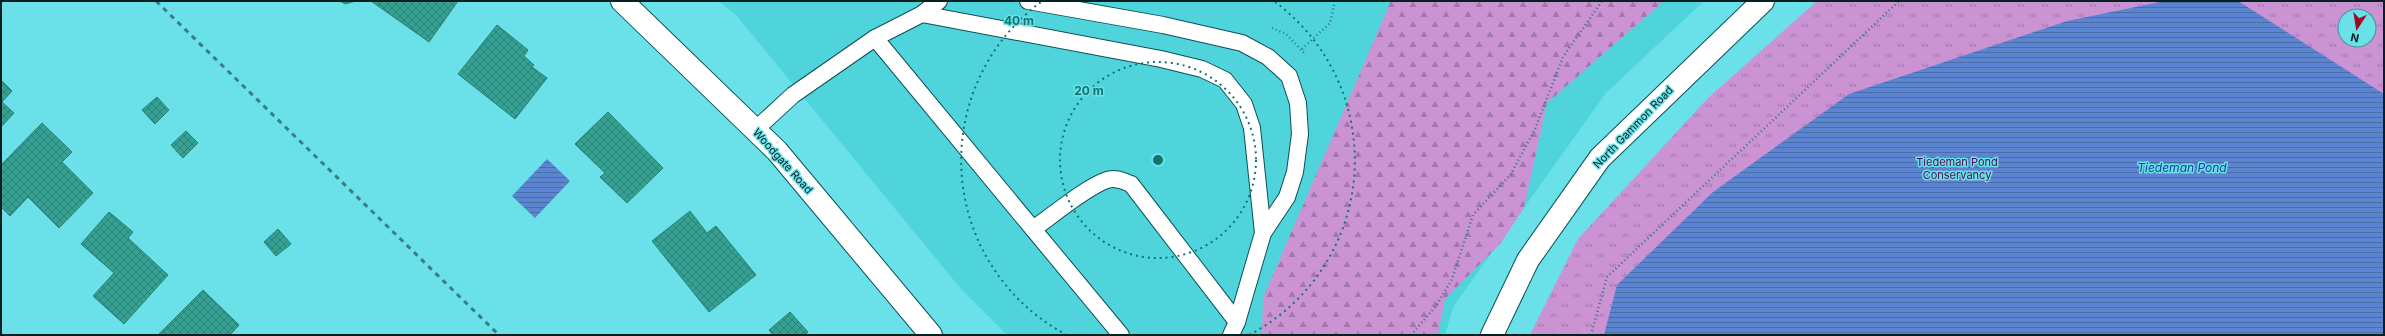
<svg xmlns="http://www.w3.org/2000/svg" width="2385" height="336" viewBox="0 0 2385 336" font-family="Inter,sans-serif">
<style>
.built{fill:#50d4dc}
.grass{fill:url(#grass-tufts);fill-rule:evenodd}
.forest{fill:url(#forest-firs)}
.water{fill:url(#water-rules)}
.building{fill:url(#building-cross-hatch);stroke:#278174}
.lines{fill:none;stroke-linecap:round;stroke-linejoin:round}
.lane-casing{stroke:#0b5156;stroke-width:18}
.street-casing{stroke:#0b5156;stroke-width:24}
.secondary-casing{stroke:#0b5156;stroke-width:24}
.path{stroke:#34787d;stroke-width:2.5;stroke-dasharray:1 3;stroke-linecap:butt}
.lane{stroke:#fff;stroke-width:16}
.street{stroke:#fff;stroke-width:22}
.secondary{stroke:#fff;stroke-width:22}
.rail{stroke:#387f85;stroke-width:3;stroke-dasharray:5 5;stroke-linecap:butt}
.ring{fill:none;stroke:#0f766e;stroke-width:2;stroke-dasharray:2 4}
.labels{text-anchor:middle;stroke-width:3;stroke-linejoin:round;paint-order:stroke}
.street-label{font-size:11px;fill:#062022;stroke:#6ae0e9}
.park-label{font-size:11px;fill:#4a1053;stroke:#6ae0e9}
.water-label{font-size:12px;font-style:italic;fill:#124099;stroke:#6ae0e9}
.centre{fill:#0f766e;stroke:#6ae0e9;stroke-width:2}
.ring-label{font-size:12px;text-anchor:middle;font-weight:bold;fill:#0f766e;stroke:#6ae0e9;stroke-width:3;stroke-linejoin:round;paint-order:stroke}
</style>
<defs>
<pattern id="grass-tufts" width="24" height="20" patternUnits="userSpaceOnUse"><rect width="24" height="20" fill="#cb92d4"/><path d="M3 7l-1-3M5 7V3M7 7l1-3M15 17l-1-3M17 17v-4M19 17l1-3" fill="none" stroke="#a377ac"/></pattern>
<pattern id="forest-firs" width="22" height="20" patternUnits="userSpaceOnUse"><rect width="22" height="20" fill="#cb92d4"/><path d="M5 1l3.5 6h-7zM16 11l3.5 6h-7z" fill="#a377ac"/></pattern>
<pattern id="water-rules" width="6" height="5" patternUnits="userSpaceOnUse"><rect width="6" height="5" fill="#5c85d1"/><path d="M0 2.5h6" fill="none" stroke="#4a6ca9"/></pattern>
<pattern id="building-cross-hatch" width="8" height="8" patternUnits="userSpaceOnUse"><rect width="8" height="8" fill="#36a192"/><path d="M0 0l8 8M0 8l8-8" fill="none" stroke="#2c8377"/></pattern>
</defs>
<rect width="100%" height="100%" fill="#6ae0e9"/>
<path class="built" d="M718,1h986l-98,92 -153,214 -8,28h-438l-46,-46 -225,-274z"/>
<path class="grass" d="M1817,1h567v334h-854l48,-96 130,-141zM2345,16h24v24h-24z"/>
<path class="forest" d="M1391,1h273l-117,102 -23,105 -24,36 -55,55 -7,36h-176l1,-37z"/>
<g class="water">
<path d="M2165,1h73l146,93v241h-780l13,-50 96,-93 136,-98 218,-73z"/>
<path d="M547,159l23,22 -35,37 -23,-22z"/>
</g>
<g class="building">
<path d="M340,1h16l-11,3z"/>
<path d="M371,1h87l-29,41z"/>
<path d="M497,25l31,25 -4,6 10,9 -2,2 15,11 -32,41 -57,-45z"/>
<path d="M1,80l11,11 -10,11 12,11 -13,14z"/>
<path d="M157,97l12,13 -14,14 -13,-14z"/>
<path d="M608,112l55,56 -36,35 -27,-26 5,-4 -30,-29z"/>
<path d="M42,123l30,29 -10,10 31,31 -34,35 -31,-31 -18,19 -9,-9v-42z"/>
<path d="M186,131l12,12 -15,15 -12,-13z"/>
<path d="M690,211l17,22 9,-7 40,49 -47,37 -57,-71z"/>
<path d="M109,212l24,20 -5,6 40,37 -44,49 -31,-28 21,-23 -33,-29z"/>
<path d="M278,229l13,15 -15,12 -12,-14z"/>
<path d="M203,290l36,35 -9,10h-72z"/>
<path d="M790,312l18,20 -3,3h-32l-4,-5z"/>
</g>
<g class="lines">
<defs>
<g id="lane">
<path d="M1028,1l135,24 79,18 26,14 21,19 9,27 2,31 -5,38 -8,25 -24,36"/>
<path d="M922,14l17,-13"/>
<path d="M875,38l158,191"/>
<path d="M755,130l38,-35 82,-57 47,-24 239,45 41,10 23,11 19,24 8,24 11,105 -26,89 -6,13"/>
<path d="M1121,335l-88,-106c19,-13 53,-42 74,-49 8,-3 16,1 24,4l106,138"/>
</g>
<path id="street" d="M622,1l155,150 154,184"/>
<path id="secondary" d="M1492,335l36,-75 72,-102 163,-157"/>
</defs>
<use href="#lane" class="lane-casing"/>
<use href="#street" class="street-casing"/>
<use href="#secondary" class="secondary-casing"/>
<g class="path">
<path d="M1272,28l14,6 20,21"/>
<path d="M1302,49l28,-26 5,-22"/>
<path d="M1411,335l25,-29 16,-27 21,-64 38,-41 24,-45 28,-72 39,-56"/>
<path d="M1591,335l16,-58 292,-276"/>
</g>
<use href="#lane" class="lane"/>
<use href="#street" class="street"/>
<use href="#secondary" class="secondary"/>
<path class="rail" d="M156,1l343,334"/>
</g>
<g class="ring">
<circle cx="1158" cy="160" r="98"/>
<path d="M1067 335A197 197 0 0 1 1041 2M1275 2A197 197 0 0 1 1249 335"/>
</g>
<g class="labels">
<g class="street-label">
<text transform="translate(1633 127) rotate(-46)" y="4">North Gammon Road</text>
<text transform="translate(783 161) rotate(48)" y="4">Woodgate Road</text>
</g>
<g class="park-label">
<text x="1957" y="166">Tiedeman Pond<tspan x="1957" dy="13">Conservancy</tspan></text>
</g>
<g class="water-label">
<text x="2182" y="172">Tiedeman Pond</text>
</g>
</g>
<circle cx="1158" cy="160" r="6" class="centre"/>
<g class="ring-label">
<text x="1019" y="25">40 m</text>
<text x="1089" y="95">20 m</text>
</g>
<rect width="2385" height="336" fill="none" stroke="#062022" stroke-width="4"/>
<g transform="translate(2357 28) rotate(192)"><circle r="19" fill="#6ae0e9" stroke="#429399"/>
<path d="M0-3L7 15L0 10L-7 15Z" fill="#a30624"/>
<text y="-6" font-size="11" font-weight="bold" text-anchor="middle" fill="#062022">N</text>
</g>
</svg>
